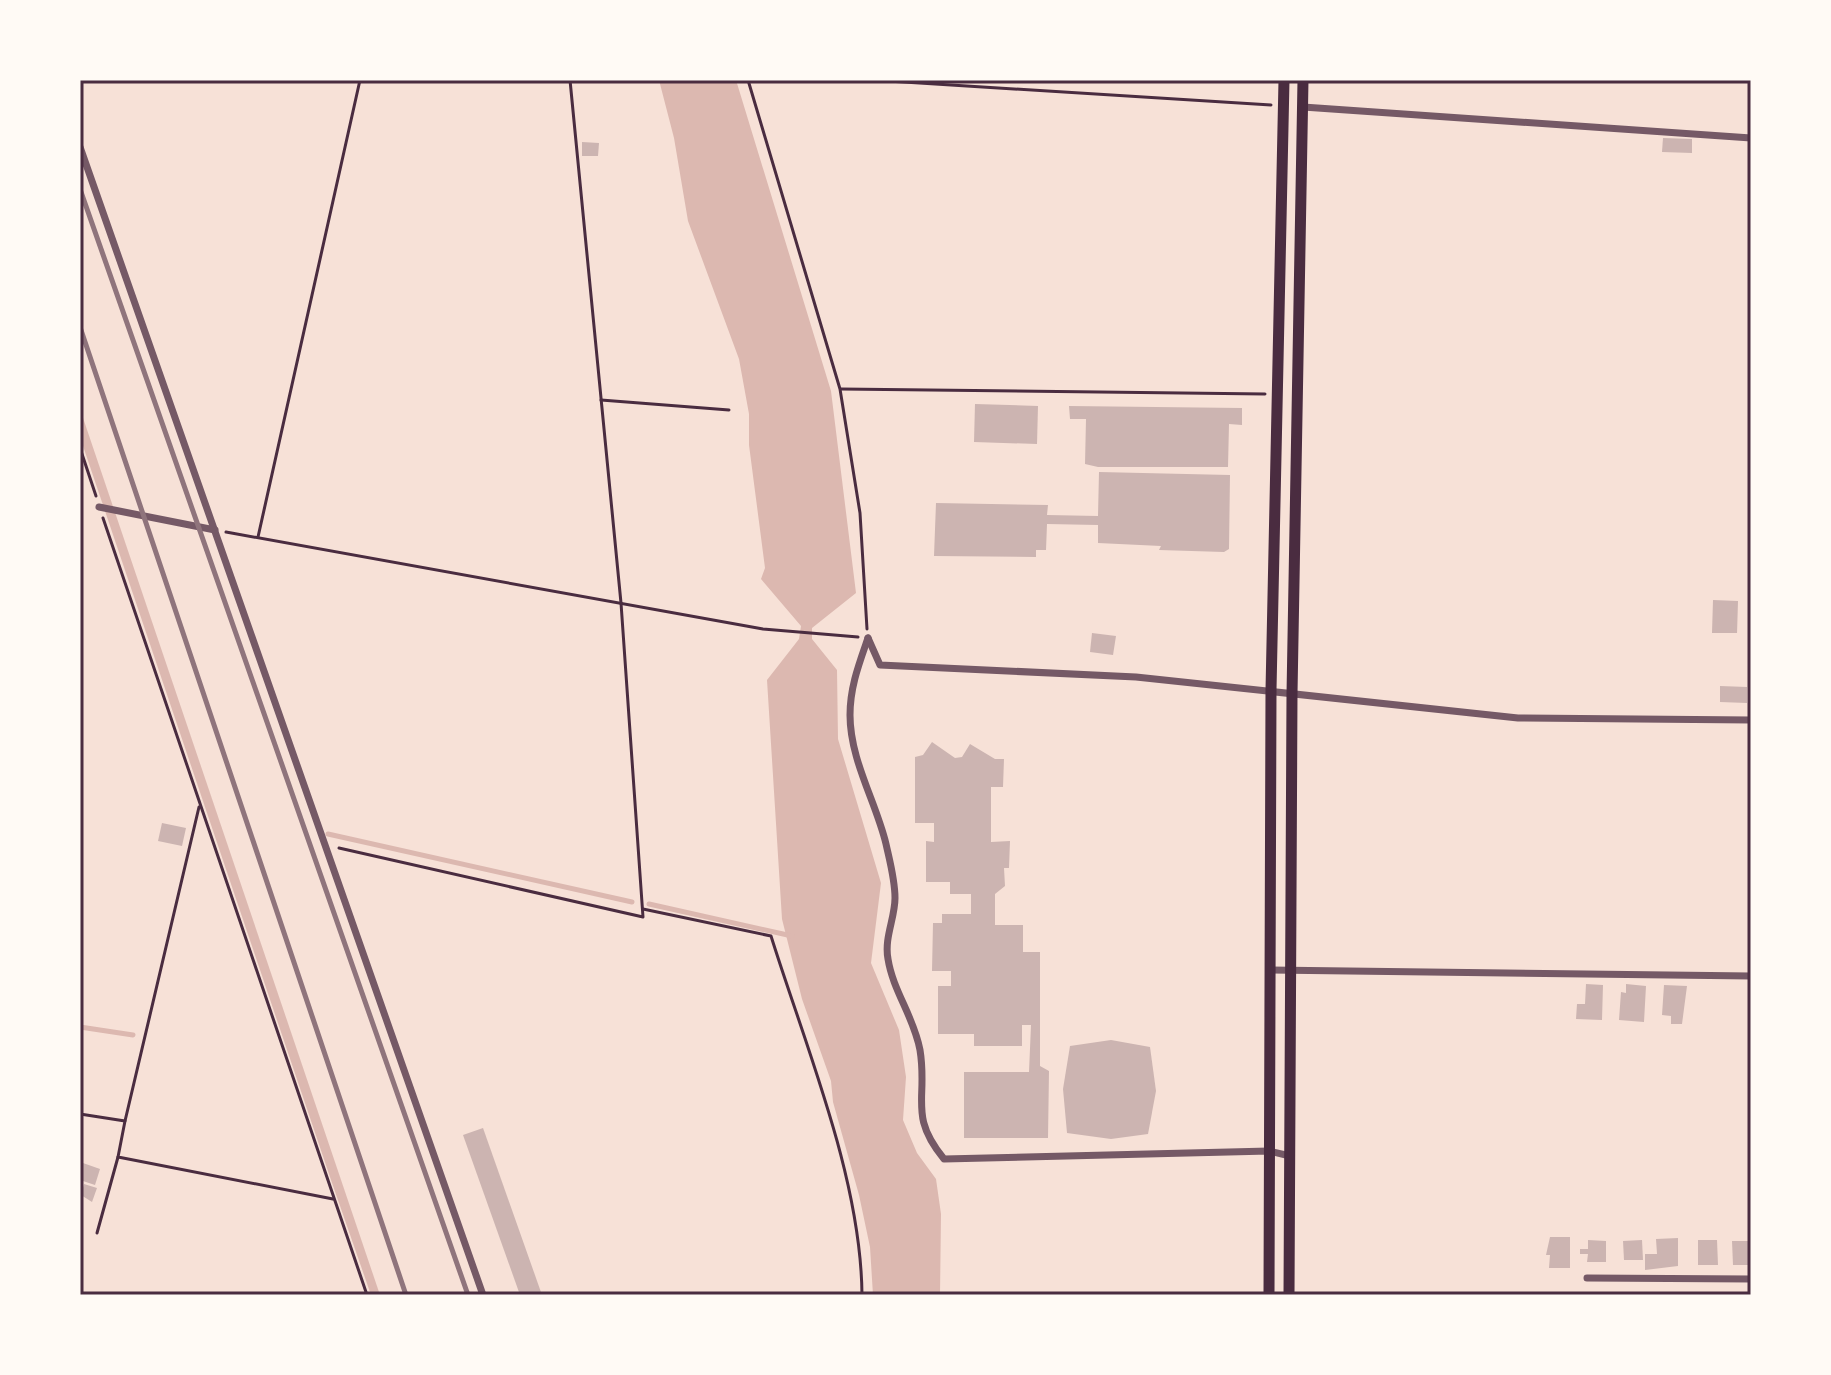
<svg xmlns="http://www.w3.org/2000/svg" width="1831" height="1375" viewBox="0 0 1831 1375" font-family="'Libre Baskerville',serif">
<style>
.water{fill:#dcb8b0}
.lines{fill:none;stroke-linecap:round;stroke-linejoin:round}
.stream{stroke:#dcb8b0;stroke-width:5}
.building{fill:#ccb4b1}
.path{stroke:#4a2c40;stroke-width:3}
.minor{stroke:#755966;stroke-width:7}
.primary{stroke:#4a2c40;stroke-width:11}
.rail{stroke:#8f747c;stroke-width:5}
.neatline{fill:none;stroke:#4a2c40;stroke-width:3}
</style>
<rect width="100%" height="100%" fill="#f7e1d7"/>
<g class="water">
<path d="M659,80h77l95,311 25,202 -44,35v11l25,31 1,69 43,144 -10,80 28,67 7,47 -3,43 14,33 19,26 5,35 -1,81h-67l-3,-48 -11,-52 -26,-93 -2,-21 -29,-82 -20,-80 -15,-239 32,-41 2,-13 -40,-47 4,-11 -16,-123v-31l-10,-55 -51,-138 -14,-83z"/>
<path d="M80,409l300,886h-9l-40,-115 -251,-743z"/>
</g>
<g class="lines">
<g class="stream">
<path d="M328,834l304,68"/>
<path d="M649,904l143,32"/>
<path d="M80,1027l53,8"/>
</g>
</g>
<g class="building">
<path d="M1663,138l29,1v14l-30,-1z"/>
<path d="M582,142l17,1 -1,13h-16z"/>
<path d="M975,404l63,2 -1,38 -63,-2z"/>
<path d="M1069,406l173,2v17l-13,-1 -1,43h-130l-13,-3 1,-45h-16z"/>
<path d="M1099,472l131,3 -1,74 -5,3 -65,-2 2,-4 -63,-3v-18l-51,-1 -1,26h-10v7l-102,-1 2,-53 112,2 -1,10 51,1z"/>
<path d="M1713,600l25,1 -1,32h-25z"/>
<path d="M1092,633l24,3 -3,19 -23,-3z"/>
<path d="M1720,686l27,1v16l-27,-1z"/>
<path d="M932,742l23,16 7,-1 8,-13 25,15h9l-1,28h-12v55l19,-1 -1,27h-5l1,18 -10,8v31h28v27h17v114l9,5 -1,67h-84v-66h65l2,-47h-9v21h-48v-12h-36v-48h13v-15h-19l1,-48h9v-9h29v-20h-21v-12h-24v-41l8,1v-19h-19v-66l8,-2z"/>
<path d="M162,823l24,5 -4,18 -24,-5z"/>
<path d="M1586,984l17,1 -1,35 -26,-1 1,-15h8z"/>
<path d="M1626,984l20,2 -2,36 -25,-2 2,-28 5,1z"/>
<path d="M1664,985l23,1 -5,38h-11v-8l-9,-1z"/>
<path d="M1111,1040l39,7 6,44 -8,43 -37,5 -44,-6 -4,-44 7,-43z"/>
<path d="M483,1128l59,167h-22l-57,-160z"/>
<path d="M83,1163l17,6 -5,16 -15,-5z"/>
<path d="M84,1184l13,4 -5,14 -11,-7z"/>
<path d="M1550,1237h20v31h-21l1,-13h-4z"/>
<path d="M1678,1238v28l-33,4v-16h12l-1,-15z"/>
<path d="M1588,1240l18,1v21h-19l1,-8h-8v-5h8z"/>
<path d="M1642,1240l1,20h-19l-1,-19z"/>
<path d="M1698,1240h19l1,25h-20z"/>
<path d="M1732,1241h19v24h-18z"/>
</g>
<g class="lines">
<g class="path">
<path d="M748,80l92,309 20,124 7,116"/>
<path d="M872,80l399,25"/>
<path d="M841,389l424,5"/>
<path d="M601,400l128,10"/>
<path d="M80,448l16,48"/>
<path d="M103,518l264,777"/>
<path d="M226,532l537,97 95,8"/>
<path d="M258,537l102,-457"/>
<path d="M339,848l304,69 -22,-314 -51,-523"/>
<path d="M643,909l128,27c35,112 90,242 91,359"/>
<path d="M80,1114l45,7 74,-314"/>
<path d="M125,1121l-7,36 215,42"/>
<path d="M97,1233l21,-76"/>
</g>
<g class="minor">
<path d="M1303,107l448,31"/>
<path d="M80,147l403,1148"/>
<path d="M99,507l116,23"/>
<path d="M868,638l12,27 256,12 382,41 233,2"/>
<path d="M868,638c-9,26 -18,49 -18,77 0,45 26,87 36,129 4,18 9,36 9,54 0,20 -11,40 -7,61 5,32 26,58 32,91 8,49 -12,65 24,109l325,-8 21,5"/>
<path d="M1270,970l481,6"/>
<path d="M1587,1278l164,1"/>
</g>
<g class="primary">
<path d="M1269,1295l2,-605 13,-610"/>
<path d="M1289,1295l3,-601 11,-614"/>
</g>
<g class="rail">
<path d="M80,189l388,1106"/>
<path d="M80,327l326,968"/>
</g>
</g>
<rect width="1831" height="1375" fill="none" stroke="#fffaf5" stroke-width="164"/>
<rect x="82" y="82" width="1667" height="1211" class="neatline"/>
</svg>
